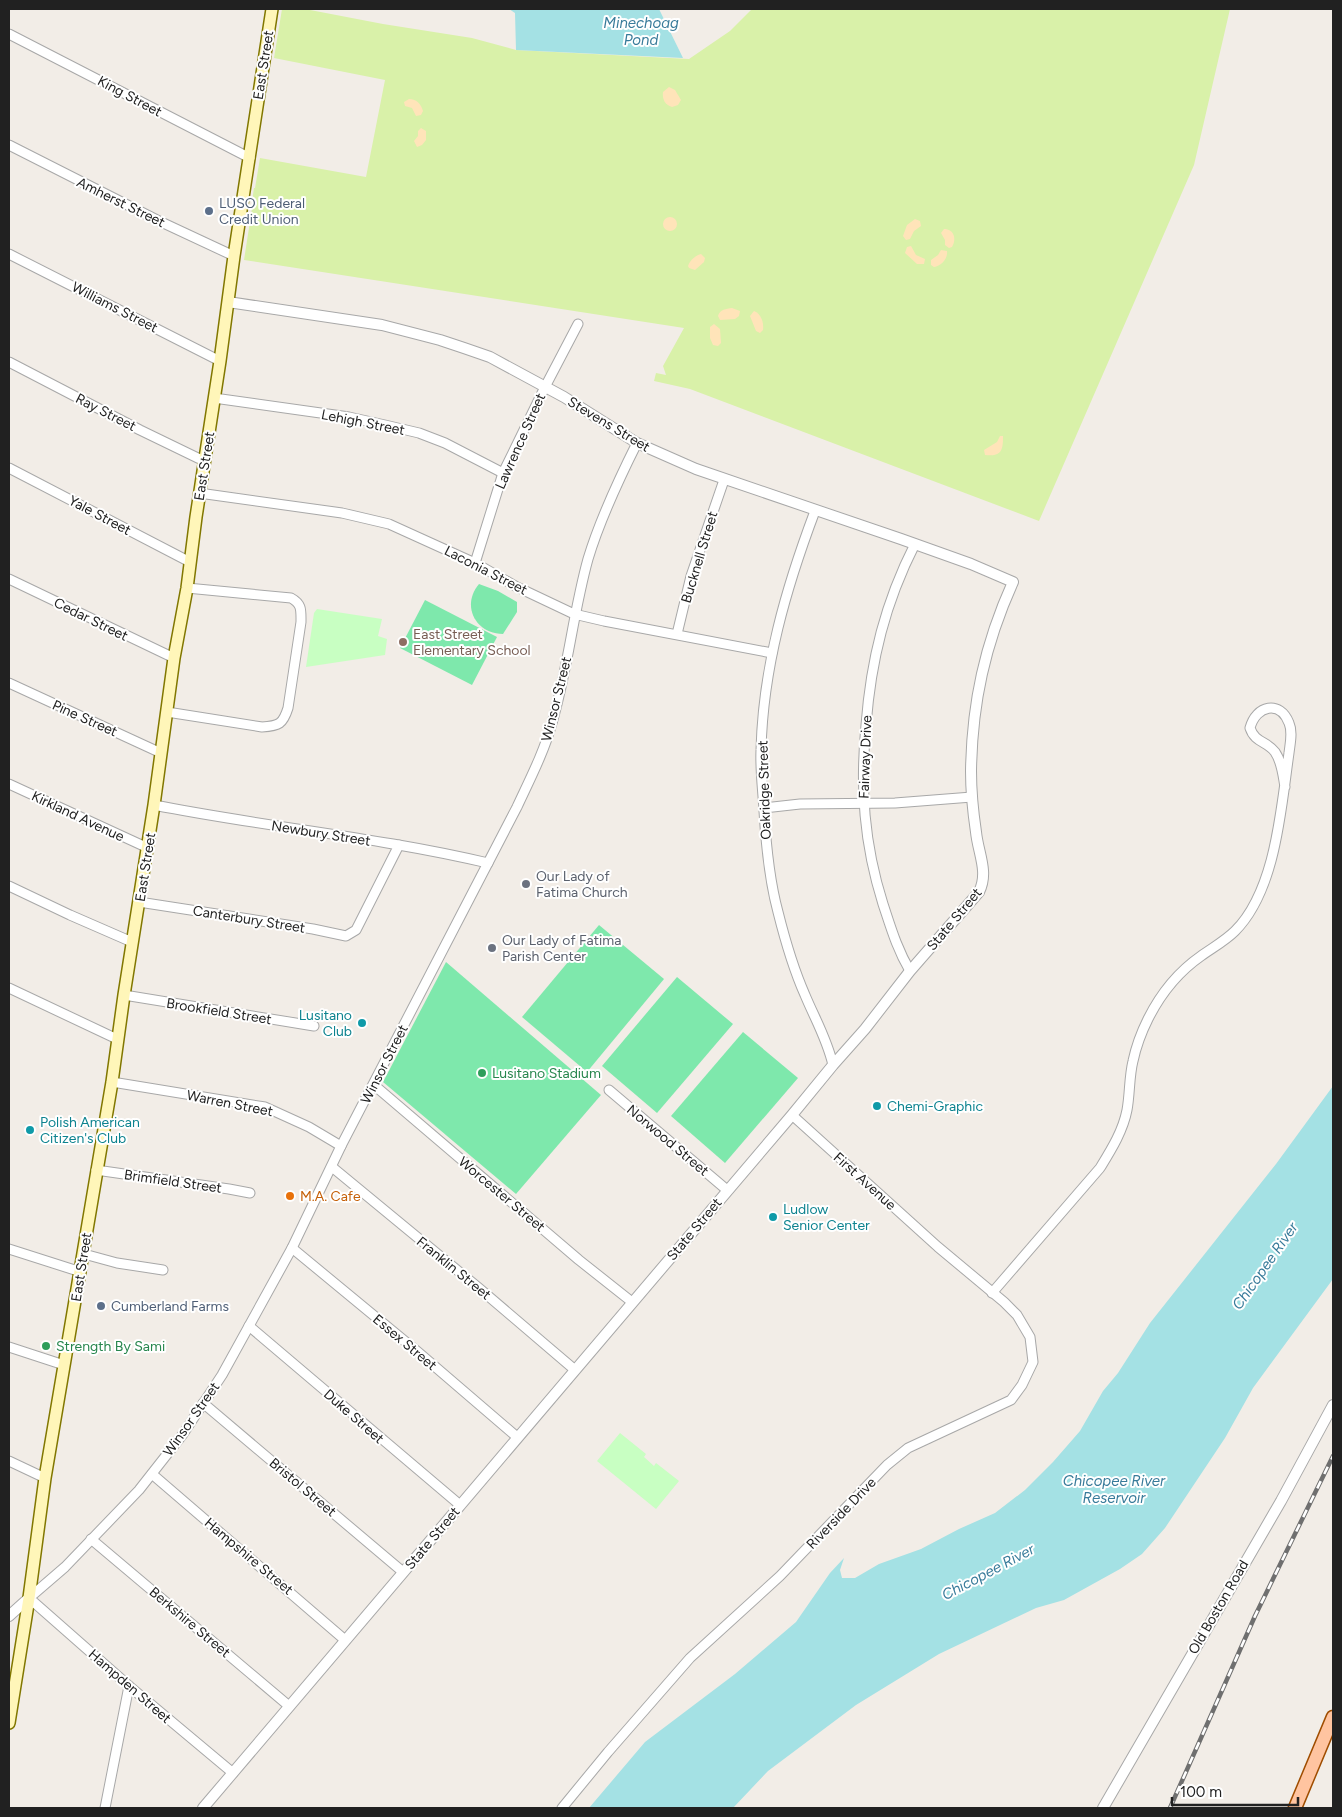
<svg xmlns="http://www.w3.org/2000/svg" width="1342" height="1817" viewBox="0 0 1342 1817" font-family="Figtree,sans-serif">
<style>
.grass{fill:#d9f1a9}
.sand{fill:#ffe4b9}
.park{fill:#c8ffc2}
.pitch{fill:#7ee8ac}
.water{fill:#a4e1e4}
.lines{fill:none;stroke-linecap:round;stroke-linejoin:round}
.minor-casing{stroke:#a8a8a8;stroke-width:11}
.tertiary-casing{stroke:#a8a8a8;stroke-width:12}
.secondary-casing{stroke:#817700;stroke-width:14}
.primary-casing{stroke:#9f4d00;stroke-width:15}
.minor{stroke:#fff;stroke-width:9}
.tertiary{stroke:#fff;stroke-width:10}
.secondary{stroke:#fff6b9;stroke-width:11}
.primary{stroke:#ffc4a0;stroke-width:12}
.rail-casing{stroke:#6f6f6f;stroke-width:4.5}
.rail{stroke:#fff;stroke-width:2.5;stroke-dasharray:8;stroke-linecap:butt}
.service-dot{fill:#5c6f8a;stroke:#fff;stroke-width:2}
.education-dot{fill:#8d6e63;stroke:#fff;stroke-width:2}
.worship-dot{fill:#6b7280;stroke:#fff;stroke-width:2}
.culture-dot{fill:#0f9aa8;stroke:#fff;stroke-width:2}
.leisure-dot{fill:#2e9e5b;stroke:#fff;stroke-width:2}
.food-dot{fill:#e8710a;stroke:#fff;stroke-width:2}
.labels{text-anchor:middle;stroke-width:4;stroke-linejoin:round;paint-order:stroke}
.street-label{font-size:14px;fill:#212121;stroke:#fff}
.service-label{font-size:14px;fill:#4e5e75;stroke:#fff;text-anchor:start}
.education-label{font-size:14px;fill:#785e54;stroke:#fff;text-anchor:start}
.worship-label{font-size:14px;fill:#5b616d;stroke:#fff;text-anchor:start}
.culture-label{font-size:14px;fill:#0d838f;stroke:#fff;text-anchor:start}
.leisure-label{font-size:14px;fill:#27864d;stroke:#fff;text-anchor:start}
.food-label{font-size:14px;fill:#c56008;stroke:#fff;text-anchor:start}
.water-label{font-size:15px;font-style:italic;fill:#387b9a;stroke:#fff}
</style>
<rect width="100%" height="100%" fill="#f2ede7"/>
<path class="grass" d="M282,9h23l78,15 89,14 44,12 173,9 41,-28 22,-22h478l-36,156 -155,356 -349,-132 -36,-8 2,-8 10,2 -3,-9 21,-38 -440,-68 9,-58 -1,-1 2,-13h1l5,-30 106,19 19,-97 -111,-22z"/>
<g class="sand">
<path d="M669,87l6,3 6,10 -3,5 -6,2c-7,-2 -10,-8 -9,-15z"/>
<path d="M409,99c8,0 12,5 14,12l-2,4 -5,1 -4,-8 -7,-2 -1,-4z"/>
<path d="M421,128l5,3v9l-4,5 -5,2 -3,-6 4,-5v-5z"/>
<circle cx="670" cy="224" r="7"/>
<path d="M915,219l5,2 1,5 -7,5 -4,8 -4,1 -3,-4 4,-11z"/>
<path d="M944,229c10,0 13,10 8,18l-3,1 -4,-3v-5l-4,-7z"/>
<path d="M911,246l5,9 9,4 -1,5h-7l-12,-11 2,-6z"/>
<path d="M941,250l6,1c1,8 -6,15 -13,16l-3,-2v-5l7,-5z"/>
<path d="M701,254l4,4 -1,4 -9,8 -6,-2 -1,-2c2,-6 8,-11 13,-12z"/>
<path d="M732,308l8,3 -1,5 -4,3 -15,1 -2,-4c2,-7 8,-7 14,-8z"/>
<path d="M754,311c7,3 10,11 9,19l-3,3 -4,-2 -6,-15z"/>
<path d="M714,324l6,5 1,14 -3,3 -5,-1 -3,-7v-11z"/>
<path d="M1000,436h3c0,14 -1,21 -18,19l-1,-5 13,-8z"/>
</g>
<g class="park">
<path d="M317,609l65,10 -4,17 9,3 -2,16 -79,12 8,-54z"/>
<path d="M620,1433l26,21 -2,3 10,9 2,-3 23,18 -23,28 -59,-48z"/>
</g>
<g class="pitch">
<path d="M479,584l19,7 19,11v10l-14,22c-28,0 -42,-29 -24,-50z"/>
<path d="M425,600l72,37 -25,48 -72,-37z"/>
<path d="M599,925l65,54 -77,93 -65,-55z"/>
<path d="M446,962l155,133 -85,99 -133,-112z"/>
<path d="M677,977l56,47 -76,89 -55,-47z"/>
<path d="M743,1032l55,46 -73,85 -54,-47z"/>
</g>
<g class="water">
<path d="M509,9h150l24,49 -167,-8 -1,-37z"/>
<path d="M1333,1086v193l-80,109 -28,50 -60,90 -23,26 -22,15 -56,31 -28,8 -97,46 -83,51 -88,66 -35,37h-144l56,-66 90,-68 61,-52 34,-49 14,-15 -4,12 2,8h13l24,-14 42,-15 38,-20 36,-16 30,-23 28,-28 27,-31 23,-40 15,-18 32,-50 126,-159z"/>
</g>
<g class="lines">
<defs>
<g id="minor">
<path d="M9,34l241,124"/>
<path d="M9,145l150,76 75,35"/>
<path d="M9,254l211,107"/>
<path d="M9,362l131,68 64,31"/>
<path d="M214,398l135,19 36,8 34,8 26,10 58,30"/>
<path d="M9,468l181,94"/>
<path d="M199,493l143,20 47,11 86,39 42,24 57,27 30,7 168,32"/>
<path d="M815,511c-29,77 -52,156 -54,239 -1,20 2,41 3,61 2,34 5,68 14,101 7,28 15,56 27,83 10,24 22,44 28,70"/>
<path d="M475,563l28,-90 42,-86 33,-63"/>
<path d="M9,579l165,79"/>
<path d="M677,634l14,-58 33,-96"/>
<path d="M9,683l152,70"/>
<path d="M167,712l95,15c17,-1 21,-3 26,-19l13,-86c0,-12 1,-18 -10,-24l-104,-10"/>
<path d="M9,784l139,64"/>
<path d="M154,805c111,22 224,32 334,58"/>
<path d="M764,808l36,-4 95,-1 77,-6"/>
<path d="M9,886l61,29 62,27"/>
<path d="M139,902l174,27 33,7 10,-6 43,-85"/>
<path d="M910,971c-13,-22 -19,-43 -27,-67 -19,-60 -23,-116 -17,-179 5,-65 19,-122 49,-181"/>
<path d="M9,988l108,51"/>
<path d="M124,995l190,31"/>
<path d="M112,1082l153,25 44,20 32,19"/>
<path d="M374,1085l205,175 53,42"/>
<path d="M609,1090l118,100"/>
<path d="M332,1167l148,122 95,81"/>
<path d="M96,1170l133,19 21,4"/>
<path d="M292,1248l126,104 99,85"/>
<path d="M9,1249l72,23"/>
<path d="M84,1254l33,9 46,7"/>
<path d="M992,1293l108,-125c11,-18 23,-37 27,-58 3,-16 2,-33 6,-49 3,-14 9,-30 15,-42 13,-26 30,-47 53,-63 11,-8 24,-15 34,-25 41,-41 46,-123 54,-178 1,-9 4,-21 0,-30 -9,-23 -33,-18 -39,5 5,15 17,13 25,24 7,10 8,24 10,35"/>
<path d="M249,1326l211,179"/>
<path d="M9,1347l55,18"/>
<path d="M203,1403l200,169"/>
<path d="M9,1461l36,17"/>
<path d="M152,1474l193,166"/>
<path d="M91,1539l198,167"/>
<path d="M233,1773l-104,-87 -100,-88 36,-31 74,-77 44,-56 39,-59 70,-127 49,-102 176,-339c13,-28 27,-55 35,-84 16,-54 21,-110 36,-164 12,-40 30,-78 49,-116"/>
<path d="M105,1808l24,-122"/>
<path d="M562,1808l46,-56 82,-94 90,-82 107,-111 21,-17 103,-48 11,-15 11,-23 -3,-25 -13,-22 -13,-13 -66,-55 -146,-132"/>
</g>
<g id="tertiary">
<path d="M9,1616l20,-18"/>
<path d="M203,1808l589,-693 41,-50 32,-36 45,-58 69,-79c10,-20 -1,-39 -3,-60 -3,-20 -5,-40 -5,-61 1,-68 14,-127 42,-189l-42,-18 -70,-25 -205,-70 -59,-26 -73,-46 -74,-40 -26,-9 -24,-8 -58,-15 -154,-23"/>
<path d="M1103,1808l178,-307 52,-96"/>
</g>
<path id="secondary" d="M9,1723l20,-125 16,-120 67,-396 12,-87 30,-190 20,-147 13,-70 9,-71 24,-156 14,-105 38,-247"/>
<path id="primary" d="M1295,1808l38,-91"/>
</defs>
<use href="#minor" class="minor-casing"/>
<use href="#tertiary" class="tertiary-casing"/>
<use href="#secondary" class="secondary-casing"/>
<use href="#primary" class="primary-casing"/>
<use href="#minor" class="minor"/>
<use href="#tertiary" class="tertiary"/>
<use href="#secondary" class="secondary"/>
<use href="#primary" class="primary"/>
<defs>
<path id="rail" d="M1170,1808l85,-192 78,-160"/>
</defs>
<use href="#rail" class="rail-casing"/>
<use href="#rail" class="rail"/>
</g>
<g class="service-dot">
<circle cx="209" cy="211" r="5"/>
<circle cx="101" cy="1306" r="5"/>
</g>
<circle class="education-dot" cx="403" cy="642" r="5"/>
<g class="worship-dot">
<circle cx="526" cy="884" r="5"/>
<circle cx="492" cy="948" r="5"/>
</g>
<g class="culture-dot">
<circle cx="362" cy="1023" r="5"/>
<circle cx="877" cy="1106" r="5"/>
<circle cx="30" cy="1130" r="5"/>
<circle cx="773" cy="1217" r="5"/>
</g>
<g class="leisure-dot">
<circle cx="482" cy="1073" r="5"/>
<circle cx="46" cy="1346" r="5"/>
</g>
<circle class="food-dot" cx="290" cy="1196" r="5"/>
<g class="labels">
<g class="street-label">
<text transform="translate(263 65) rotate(-81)" y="5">East Street</text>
<text transform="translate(130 96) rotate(28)" y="5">King Street</text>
<text transform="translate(121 202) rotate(26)" y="5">Amherst Street</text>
<text transform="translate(115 307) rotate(27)" y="5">Williams Street</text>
<text transform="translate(106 412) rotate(27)" y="5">Ray Street</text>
<text transform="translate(363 422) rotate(11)" y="5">Lehigh Street</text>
<text transform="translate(609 424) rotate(31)" y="5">Stevens Street</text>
<text transform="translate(520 441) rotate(-66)" y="5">Lawrence Street</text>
<text transform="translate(204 466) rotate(-81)" y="5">East Street</text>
<text transform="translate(100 515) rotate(28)" y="5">Yale Street</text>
<text transform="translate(699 557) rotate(-73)" y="5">Bucknell Street</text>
<text transform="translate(486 570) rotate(27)" y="5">Laconia Street</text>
<text transform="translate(91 619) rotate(26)" y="5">Cedar Street</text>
<text transform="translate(556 699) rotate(-76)" y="5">Winsor Street</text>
<text transform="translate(85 718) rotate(24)" y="5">Pine Street</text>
<text transform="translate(865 757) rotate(-88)" y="5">Fairway Drive</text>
<text transform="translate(764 790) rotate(-92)" y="5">Oakridge Street</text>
<text transform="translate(78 816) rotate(25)" y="5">Kirkland Avenue</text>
<text transform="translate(321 833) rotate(9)" y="5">Newbury Street</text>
<text transform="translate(145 867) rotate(-81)" y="5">East Street</text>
<text transform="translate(249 919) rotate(9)" y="5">Canterbury Street</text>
<text transform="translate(954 919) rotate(-50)" y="5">State Street</text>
<text transform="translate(219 1011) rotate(9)" y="5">Brookfield Street</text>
<text transform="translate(384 1064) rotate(-63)" y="5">Winsor Street</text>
<text transform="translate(230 1103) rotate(11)" y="5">Warren Street</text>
<text transform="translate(668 1140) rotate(40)" y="5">Norwood Street</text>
<text transform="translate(173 1181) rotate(8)" y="5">Brimfield Street</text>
<text transform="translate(865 1181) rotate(42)" y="5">First Avenue</text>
<text transform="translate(502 1194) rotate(40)" y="5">Worcester Street</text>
<text transform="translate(694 1229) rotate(-50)" y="5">State Street</text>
<text transform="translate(81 1267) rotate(-81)" y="5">East Street</text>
<text transform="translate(454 1268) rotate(39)" y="5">Franklin Street</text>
<text transform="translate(405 1342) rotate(40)" y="5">Essex Street</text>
<text transform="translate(354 1416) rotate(41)" y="5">Duke Street</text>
<text transform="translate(191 1419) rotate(-55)" y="5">Winsor Street</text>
<text transform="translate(303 1487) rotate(40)" y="5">Bristol Street</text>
<text transform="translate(841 1513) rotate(-46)" y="5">Riverside Drive</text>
<text transform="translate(432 1538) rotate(-50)" y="5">State Street</text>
<text transform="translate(249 1556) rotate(40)" y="5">Hampshire Street</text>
<text transform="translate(1218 1607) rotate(-60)" y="5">Old Boston Road</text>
<text transform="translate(190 1622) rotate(40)" y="5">Berkshire Street</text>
<text transform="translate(130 1686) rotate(41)" y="5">Hampden Street</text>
</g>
<g class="service-label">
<text x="219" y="208">LUSO Federal<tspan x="219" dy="16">Credit Union</tspan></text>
<text x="111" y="1311">Cumberland Farms</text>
</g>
<g class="education-label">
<text x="413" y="639">East Street<tspan x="413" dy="16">Elementary School</tspan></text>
</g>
<g class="worship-label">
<text x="536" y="881">Our Lady of<tspan x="536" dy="16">Fatima Church</tspan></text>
<text x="502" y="945">Our Lady of Fatima<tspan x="502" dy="16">Parish Center</tspan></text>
</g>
<g class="culture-label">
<text x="352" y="1020" text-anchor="end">Lusitano<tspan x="352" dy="16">Club</tspan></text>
<text x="887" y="1111">Chemi-Graphic</text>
<text x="40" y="1127">Polish American<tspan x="40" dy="16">Citizen's Club</tspan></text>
<text x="783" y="1214">Ludlow<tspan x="783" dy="16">Senior Center</tspan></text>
</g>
<g class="leisure-label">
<text x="492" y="1078">Lusitano Stadium</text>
<text x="56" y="1351">Strength By Sami</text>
</g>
<g class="food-label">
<text x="300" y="1201">M.A. Cafe</text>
</g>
<g class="water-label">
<text x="641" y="28">Minechoag<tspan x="641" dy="17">Pond</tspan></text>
<text transform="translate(1265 1266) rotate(-55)" y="5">Chicopee River</text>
<text x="1114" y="1486">Chicopee River<tspan x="1114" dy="17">Reservoir</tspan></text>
<text transform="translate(988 1572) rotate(-28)" y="5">Chicopee River</text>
</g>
</g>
<rect width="1342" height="1817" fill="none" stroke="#212121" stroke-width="20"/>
<path d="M1172 1797v8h126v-8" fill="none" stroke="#212121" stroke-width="2.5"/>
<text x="1180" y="1797" font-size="15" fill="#212121" stroke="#ffffff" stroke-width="4" paint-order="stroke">100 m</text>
</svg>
